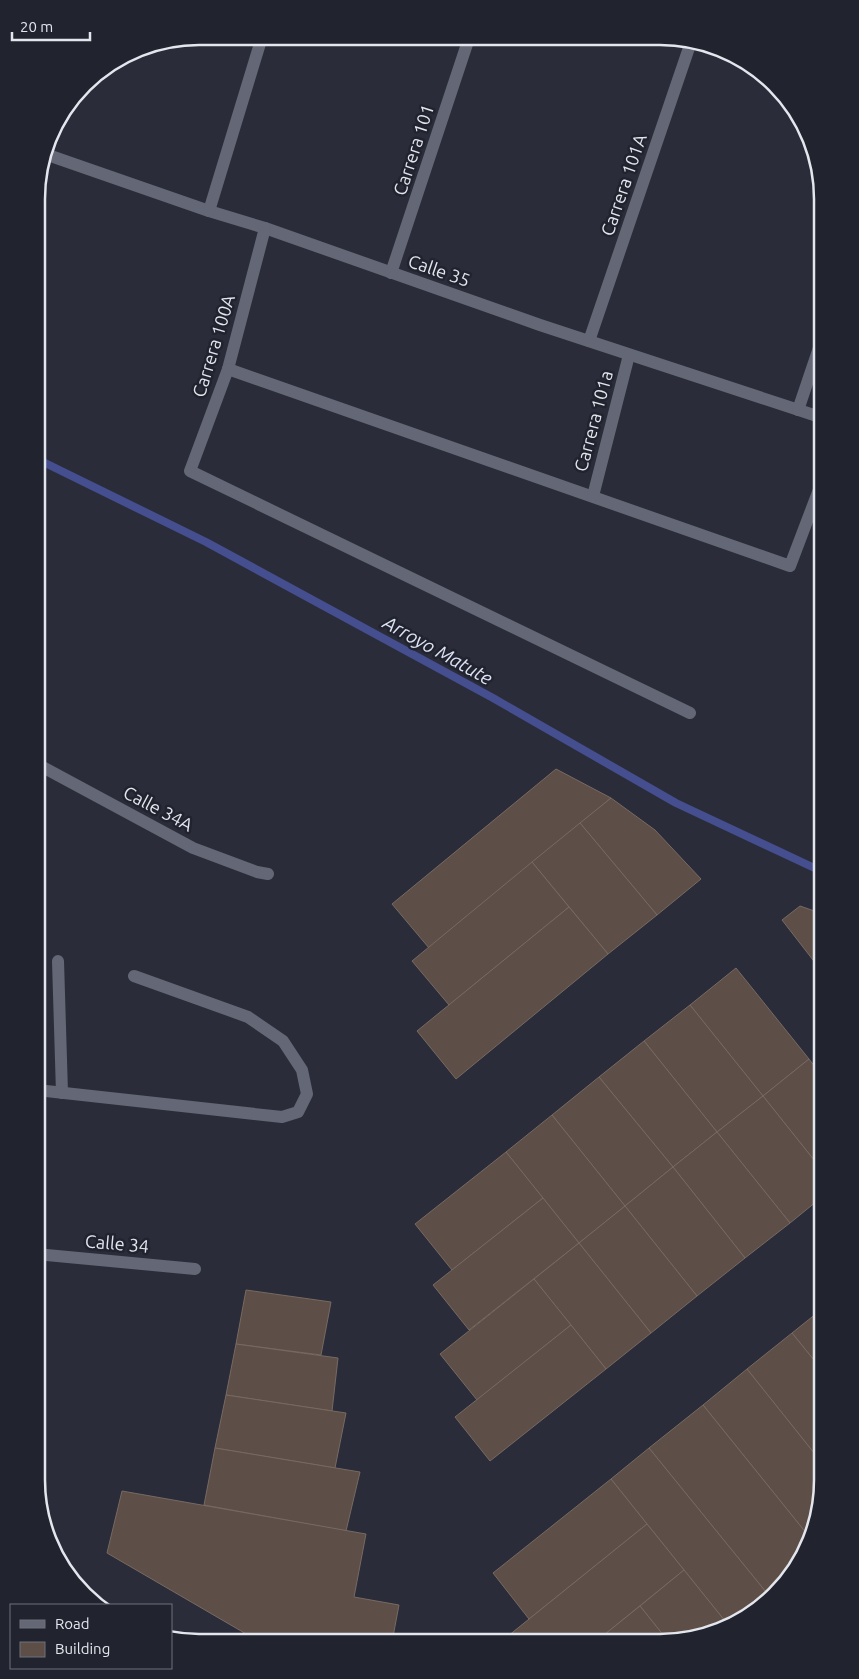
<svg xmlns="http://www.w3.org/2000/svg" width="859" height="1679" viewBox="0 0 859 1679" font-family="Ubuntu,sans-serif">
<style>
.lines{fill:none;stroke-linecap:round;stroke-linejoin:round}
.stream{stroke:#454e8e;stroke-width:8}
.building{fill:#5d4f48;stroke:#786962}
.street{stroke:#646775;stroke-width:12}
.labels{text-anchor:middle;stroke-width:5;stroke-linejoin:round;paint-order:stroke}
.street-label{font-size:18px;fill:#e4e6ee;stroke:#21232f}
.water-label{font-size:19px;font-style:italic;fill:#dde2f5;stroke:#21232f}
.rim{fill:none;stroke:#e4e6ee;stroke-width:2.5}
</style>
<rect width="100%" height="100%" fill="#2a2d39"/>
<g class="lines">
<path class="stream" d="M37,459l169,83 287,156 183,105 147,69"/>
</g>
<g class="building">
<path d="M556,769l55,29 -182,150 -37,-44z"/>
<path d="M611,798l44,32 46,49 -44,36 -77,-92z"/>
<path d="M580,823l77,92 -49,39 -76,-92z"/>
<path d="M532,862l37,45 -120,98 -37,-44z"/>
<path d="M800,906l23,8v54l-3,1 -38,-49z"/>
<path d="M569,907l39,47 -152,125 -39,-48z"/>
<path d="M736,968l73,91 -46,37 -73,-91z"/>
<path d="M690,1005l73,91 -46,36 -73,-91z"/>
<path d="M644,1041l73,91 -44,35 -74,-90z"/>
<path d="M809,1059l13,17v94l-59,-74z"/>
<path d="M599,1077l74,90 -48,39 -73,-91z"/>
<path d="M763,1096l59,74v27l-32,26 -73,-91z"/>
<path d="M552,1115l73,91 -46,37 -73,-91z"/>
<path d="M717,1132l73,91 -45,35 -72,-91z"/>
<path d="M506,1152l37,46 -91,72 -37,-46z"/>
<path d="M673,1167l72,91 -48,38 -72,-90z"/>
<path d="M543,1198l36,45 -110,87 -36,-45z"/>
<path d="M625,1206l72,90 -46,37 -72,-90z"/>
<path d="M579,1243l72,90 -45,36 -72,-90z"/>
<path d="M534,1279l37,46 -94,75 -37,-46z"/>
<path d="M246,1290l85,12 -10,53 -85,-11z"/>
<path d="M822,1309v61l-30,-37z"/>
<path d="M571,1325l35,44 -116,92 -35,-44z"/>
<path d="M792,1333l30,37v93l-75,-94z"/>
<path d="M236,1344l102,14 -6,53 -106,-16z"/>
<path d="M747,1369l75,94v28l-11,48 -108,-134z"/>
<path d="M226,1395l120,18 -11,55 -120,-20z"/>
<path d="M703,1405l108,134 -22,40 -19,18 -121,-149z"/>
<path d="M215,1448l145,24 -14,59 -142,-26z"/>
<path d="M649,1448l121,149 -19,18 -22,11 -118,-147z"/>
<path d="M611,1479l36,45 -118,95 -36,-46z"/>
<path d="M122,1491l244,43 -12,63 45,8 -7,37h-132l-153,-89z"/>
<path d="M647,1524l37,46 -90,73 -80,-1 -6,-6z"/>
<path d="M684,1570l45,56 -17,8 -44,7 -28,-35z"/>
<path d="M640,1606l28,35 -8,2h-66z"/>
</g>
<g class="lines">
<g class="street">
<path d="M45,154l164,57 56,17 275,97 283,93"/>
<path d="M209,211l53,-174"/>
<path d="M265,228l-37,141 -38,102 500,242"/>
<path d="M391,273l78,-235"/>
<path d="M589,341l103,-302"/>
<path d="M228,369l562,197 33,-87"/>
<path d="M798,410l25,-74"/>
<path d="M593,496l36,-141"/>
<path d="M37,764l156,84 64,24 11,2"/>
<path d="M58,961l4,132"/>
<path d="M37,1090l245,27 16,-5 9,-18 -5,-24 -19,-29 -35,-24 -114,-41"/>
<path d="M36,1254l159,15"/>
</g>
</g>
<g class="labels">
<g class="street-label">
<text transform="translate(414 150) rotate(-72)" y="6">Carrera 101</text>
<text transform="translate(624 185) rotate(-71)" y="6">Carrera 101A</text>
<text transform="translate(439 271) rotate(19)" y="6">Calle 35</text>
<text transform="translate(214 346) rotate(-73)" y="6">Carrera 100A</text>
<text transform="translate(594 421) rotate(-75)" y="6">Carrera 101a</text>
<text transform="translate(158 809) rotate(28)" y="6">Calle 34A</text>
<text transform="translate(117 1244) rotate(5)" y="6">Calle 34</text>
</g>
<g class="water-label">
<text transform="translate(438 650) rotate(29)" y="7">Arroyo Matute</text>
</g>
</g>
<path d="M0 0H859V1679H0ZM199 45H660A154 154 0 0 1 814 199V1480A154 154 0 0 1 660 1634H199A154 154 0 0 1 45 1480V199A154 154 0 0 1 199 45Z" fill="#21232f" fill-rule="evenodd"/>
<path class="rim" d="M199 45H660A154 154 0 0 1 814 199V1480A154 154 0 0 1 660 1634H199A154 154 0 0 1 45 1480V199A154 154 0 0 1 199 45Z"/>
<rect x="10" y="1604" width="162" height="65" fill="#21232f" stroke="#6f717b"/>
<rect x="20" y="1620" width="25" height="8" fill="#646775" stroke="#6f717b"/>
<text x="55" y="1629" font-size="15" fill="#e4e6ee">Road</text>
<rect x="20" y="1642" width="25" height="15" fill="#5d4f48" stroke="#6f717b"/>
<text x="55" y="1654" font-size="15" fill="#e4e6ee">Building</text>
<path d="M12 32v8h78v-8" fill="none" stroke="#e4e6ee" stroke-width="2.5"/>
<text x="20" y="32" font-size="15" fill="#e4e6ee" stroke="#21232f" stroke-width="4" paint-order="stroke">20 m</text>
</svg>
